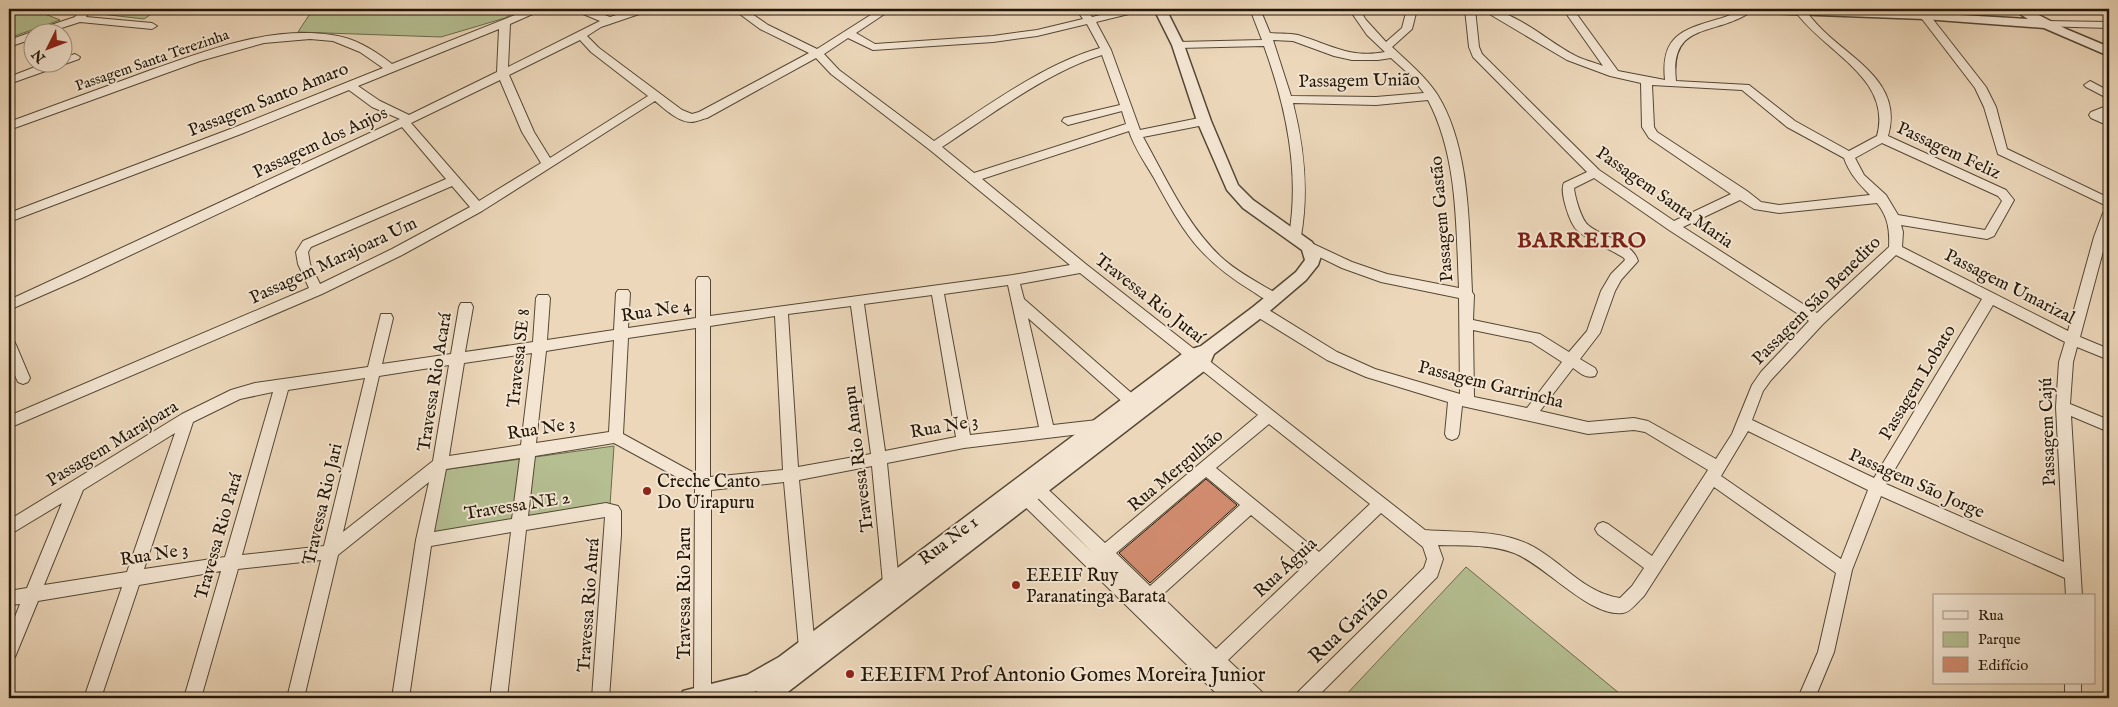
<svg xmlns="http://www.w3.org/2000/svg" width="2118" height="707" viewBox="0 0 2118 707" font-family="'IM FELL English',serif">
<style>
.green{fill:#b5bf92;stroke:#6c6b4d}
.building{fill:#d38d71;stroke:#221708}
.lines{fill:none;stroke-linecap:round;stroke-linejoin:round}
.minor-casing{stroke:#544734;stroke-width:2}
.tertiary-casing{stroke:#544734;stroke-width:3}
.minor{fill:#f3e5d2;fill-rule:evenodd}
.tertiary{fill:#f3e5d2;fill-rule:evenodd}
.poi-dot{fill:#8f2418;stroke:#f3e5d2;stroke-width:2}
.labels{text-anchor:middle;stroke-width:4;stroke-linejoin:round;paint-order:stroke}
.far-street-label{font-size:15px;fill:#221708;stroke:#f3e5d2}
.street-label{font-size:18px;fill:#221708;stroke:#f3e5d2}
.poi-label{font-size:18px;fill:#221708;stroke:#f3e5d2;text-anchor:start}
.near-street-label{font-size:21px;fill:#221708;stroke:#f3e5d2}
.near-poi-label{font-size:21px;fill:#221708;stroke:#f3e5d2;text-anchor:start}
.district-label{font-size:22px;font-weight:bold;letter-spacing:1px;fill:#7a1f14;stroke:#f3e5d2}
</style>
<rect width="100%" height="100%" fill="#ecd7ba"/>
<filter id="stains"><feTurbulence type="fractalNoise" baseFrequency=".004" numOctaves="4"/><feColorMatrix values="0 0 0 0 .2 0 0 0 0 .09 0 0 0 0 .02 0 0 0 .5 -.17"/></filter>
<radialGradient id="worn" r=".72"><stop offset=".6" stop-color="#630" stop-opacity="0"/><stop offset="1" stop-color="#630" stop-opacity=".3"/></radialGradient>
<g class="green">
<path d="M9,9h34l-3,3 20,8 -51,18z"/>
<path d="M93,9h66l-15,10 -60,-7z"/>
<path d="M313,9h208l-16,9 -64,19 -143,-5z"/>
<path d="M614,446l-4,59 -177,28 9,-63z"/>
<path d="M1466,567l159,131h-282z"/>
</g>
<path class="building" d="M1206,479l31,26 -87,78 -31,-30z"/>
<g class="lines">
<defs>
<g id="minor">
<path d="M81,9h10l-5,8 66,6 5,3 -5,3 -72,-7 -31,10h-14l1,-2 39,-13z"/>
<path d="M530,9h14l-34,15 -2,43 92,-46 -24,-10 -1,-2h14l21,8 25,-8h14l-1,2 -47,16 -14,9 12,12 83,62 10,4 7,-2 110,-59 -49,-24 -27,-20h12l23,16 49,24 63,-40h12l-36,24 19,11 118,-8 44,-6 46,-11 -7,-10h10l6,8 33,-8h17l-1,2 -45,11 15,28 29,80 64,-13 6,4 -6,4 -61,12c23,41 43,87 78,120 16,15 38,26 58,38l2,3 -2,3c-10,3 -19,-5 -27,-10 -54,-33 -69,-60 -98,-113 -9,-15 -20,-31 -25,-47l-147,48 105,86 338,265c35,3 71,-1 103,14 32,15 55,49 92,54l12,-12 12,-18 -46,-34 -3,-5 3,-5 5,-2 5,2 44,32 56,-86 -63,-38 -11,-2 -46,4 -126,-28 -3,28 -2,4 -5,2 -5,-2 -2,-4 3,-32 -82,-25 -39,-17 -73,-45 -2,-4 2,-4h10l73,45 38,17 85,25 -1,-96 -78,-16 -39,-14 -39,-19 -2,-3 2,-3 4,-2 45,21 35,12 72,14c-3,-62 -1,-131 -31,-188l-52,5 -83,-2c11,44 16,87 8,133l-2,3h-8l-2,-3c11,-65 -3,-129 -25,-190l-86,2 -5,-3 5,-3 84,-2 -12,-31h10l10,24c9,1 19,0 28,2 31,9 52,24 87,17l-18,-17 -18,-26h10l7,11 20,22 16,-14 5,-19h10l-5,20 -20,18c16,15 33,29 45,47 34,54 32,136 35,198l2,3 -1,25 67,14 29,18 18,-21 14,-40 10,-17 14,-14 -1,-2c-12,-8 -37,-18 -47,-28 -7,-6 -18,-39 -13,-47l23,-11 -114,-115 -4,-10 -4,-38h10l4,38 3,7 117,116 75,51 57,-27 -82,-56 -7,-11 -1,-44 -31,-7 -43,-16 -86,-51c30,-2 66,32 93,46 9,5 19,7 29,11l-40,-57h10l45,62 47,9c-5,-46 20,-51 57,-62 12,-4 20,-9 33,-9 -3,4 -8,5 -13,8 -36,18 -72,9 -66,64l73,4 46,36 54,30 28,-15c16,-58 -53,-84 -82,-125l1,-2h8c8,10 16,19 26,28 32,28 72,51 58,99l118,54 8,10 -20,36 -7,3 -86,-14 2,7 -1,15 166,84 26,-94 9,-24 2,-3 4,-1v20l-29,108 29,12v11l-32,-13 -4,15 -3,42 39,16v12l-38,-16 11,180h-16l-1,-18 -184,-82 -29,74 -18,82 -19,46h-17l20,-46 18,-79 -122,-86 -70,109c-6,5 -13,16 -21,17 -33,5 -79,-49 -109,-60 -23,-9 -51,-7 -76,-8l5,14 -6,18 -121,121h-20l2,-6 126,-124 3,-9 -4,-12 -42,-34 -153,147 34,32 2,6h-20l-4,-4 1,4h-20l-207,-202 -3,-5 3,-5 5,-1 5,1 69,67 -67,-67 -2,-4 2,-4 5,-2 5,2 69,65 153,-128 -178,-142 -60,11 4,15 112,98 2,4 -2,4 -5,2 -5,-2 -98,-87 25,107 44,-5 5,2 2,4 -2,4 -5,2 -133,16 -77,15 12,120 -2,5 -6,2 -6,-2 -2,-5 -11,-117 -73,14 16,168 -2,6 -6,2 -6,-2 -2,-6 -15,-166 -73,8v208h-16l-1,-2 1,-209 -81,-44 -79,13 -7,60 78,-13 12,3 3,5v24l-12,163h-17l13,-181 -79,13 -19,168h-17l21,-166 -80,14 -22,152h-17l24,-158 13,-58 -91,73 -34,143h-17l34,-138 -83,9 -37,129h-17l37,-127 -82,14 -38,113h-17l38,-111 -84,14 -23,56 -6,2v-27l11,-28 -11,1v-14l18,-3 35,-85 -53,32v-15l173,-106 49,-24 24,-7 113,-16 13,-53h10l2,4 -11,46 69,-10 8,-47 2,-4h10l2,4 -8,45 68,-10 3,-44 2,-3h10l2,3 -3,42 67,-10 2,-37 2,-3h10l2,3 -2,35 68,-10v-38l2,-3h10l2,3v36l303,-41 57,-10 -140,-115 -99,-76 -15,-16 -109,60c-5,1 -11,4 -16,4 -13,0 -26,-13 -36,-21l-173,110 -80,44 -80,39 -313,134v-12l300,-128 -11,-24 -2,-12 7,-11 143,-62 -44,-52 -320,151 -73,32v-10l391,-181 -28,-12 -23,-17 -108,44 -232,88v-9l224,-85 150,-60 -23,-16 -27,-11 -23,-2 -46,4 -64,18 -191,69v-8c47,-17 95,-35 142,-52 58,-20 118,-44 181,-35 23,3 42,15 60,29zM1087,24l13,24c-57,16 -117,61 -166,93l-95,-71 -15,-16 24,-16 25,12 120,-8 44,-6zM499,29l-2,43 -88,43 -29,-14 -22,-15zM580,40l11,12 57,44 -98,62 -16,-26 -25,-57zM1273,40l20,1 41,15 18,4h26l13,-2 19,17 14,18 -48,4 -85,-1zM1102,55l18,50 -56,13 -2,3 6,4 54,-14 4,13 -152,49 -32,-26c47,-31 107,-76 160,-92zM500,80l22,52 19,31 -62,38 -68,-78zM1652,85l90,5 45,37 57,31c5,15 15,26 26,37l-91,10 -18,-3 -14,-11 -90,-59 -3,-5zM1882,143l116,53 4,5 -17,29 -87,-15 -12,-20 -22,-20 -9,-17zM1594,178l75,52 140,91 -48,51 -9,13 -20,49 -16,25 -68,-38 -14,-3 -46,4 -48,-11 33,-43c7,5 13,11 22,8l2,-4 -2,-4 -15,-9 20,-26 15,-42 6,-11 17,-19c-6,-20 -35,-23 -50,-36 -7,-6 -13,-28 -14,-37zM452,186l18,21 -78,42 -72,35 -10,-20 -2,-12 3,-5zM1740,200l14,9 25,4 98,-10c11,14 13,27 12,44l-72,66 -134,-86zM1896,255l86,44 -108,179 -122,-58 11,-29 8,-11 52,-56zM1008,285l31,142 -69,8 -26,-141zM932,295l24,142 -71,14 -21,-147zM1993,305l72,37 -6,20 -3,45 8,155 -178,-78zM851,306l20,148 -73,13 -10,-153zM775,316l8,154 -73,7v-151zM696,328v146l-73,-40 5,-96zM1473,330l58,12 31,20 -35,46 -53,-11zM614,340l-5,92 -73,11 10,-92zM532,353l-11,92 -72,11 15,-93zM449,365l-16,96 -90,71 36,-156zM365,378l-41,168 -82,9 46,-165zM273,392l-48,165 -81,12 49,-147 47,-23zM1269,424l101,80 -51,48 -103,-84zM1748,431l120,59 -27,69 -120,-83zM175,433l-48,139 -83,13 39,-95zM520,458l-8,61 -78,13 12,-63zM1206,477l34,28 -90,81 -34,-33zM1251,515l57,47 -92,87 -55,-53z"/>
<path d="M1924,12l4,1 58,74 10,20 11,42 102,49v9l-111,-53 -14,-47 -9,-19 -56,-73z"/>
<path d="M2044,21l65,1v6l-69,-2 -1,-2 1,-2z"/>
<path d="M32,32h3h-3v7l-23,8v-7z"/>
<path d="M75,54l5,3 -1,2 -70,25v-7l39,-15h14v-4z"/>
<path d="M2090,81l19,10v8l-23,-12 -2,-2z"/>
<path d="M2109,105v8l-4,2 4,2v9l-18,-8 -2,-3 2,-3z"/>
<path d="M9,340l5,1 2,4 14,33 -2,4 -5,2 -5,-2c-7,-14 -10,-26 -9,-42z"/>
<rect x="2065" y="683" width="16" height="15"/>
</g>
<g id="tertiary">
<path d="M1154,9h12l18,36 27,76 27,64 15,15 59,42 9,14 -3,9 -12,15 -41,35 -51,39 -6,14 -428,330h-26l3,-7 -26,7h-51l3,-7 64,-16 32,-18 407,-306 15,-5 52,-39 43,-35 9,-12 -3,-10 -59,-42 -16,-18 -30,-69 -25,-76z"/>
<path d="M1762,9h96l170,10 -16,-10h15l39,20 43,18v9l-65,-28 -120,-9 -156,-6z"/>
</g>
</defs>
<use href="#minor" class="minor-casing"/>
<use href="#tertiary" class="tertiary-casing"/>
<use href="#minor" class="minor"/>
<use href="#tertiary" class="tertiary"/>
</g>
<g class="poi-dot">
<circle cx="647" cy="491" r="5"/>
<circle cx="1016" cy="585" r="5"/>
<circle cx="850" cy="674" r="5"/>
</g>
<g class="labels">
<g class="far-street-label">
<text transform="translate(152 60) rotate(-19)" y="5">Passagem Santa Terezinha</text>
</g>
<g class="street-label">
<text transform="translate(1359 80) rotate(-1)" y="6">Passagem União</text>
<text transform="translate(268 99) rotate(-22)" y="6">Passagem Santo Amaro</text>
<text transform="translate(320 142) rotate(-25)" y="6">Passagem dos Anjos</text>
<text transform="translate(1949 150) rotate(25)" y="6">Passagem Feliz</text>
<text transform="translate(1665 197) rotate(35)" y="6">Passagem Santa Maria</text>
<text transform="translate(1441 219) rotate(-95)" y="6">Passagem Gastão</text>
<text transform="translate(333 260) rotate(-25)" y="6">Passagem Marajoara Um</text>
<text transform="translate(2010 286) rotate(27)" y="6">Passagem Umarizal</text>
<text transform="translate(1150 298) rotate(38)" y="6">Travessa Rio Jutaí</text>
<text transform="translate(1816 300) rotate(-45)" y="6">Passagem São Benedito</text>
<text transform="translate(656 310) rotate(-9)" y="6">Rua Ne 4</text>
<text transform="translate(518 358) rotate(-84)" y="6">Travessa SE 8</text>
<text transform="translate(434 382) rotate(-81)" y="6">Travessa Rio Acará</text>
<text transform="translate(1917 382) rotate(-59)" y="6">Passagem Lobato</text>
<text transform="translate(1491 384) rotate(14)" y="6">Passagem Garrincha</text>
<text transform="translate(944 426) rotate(-10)" y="6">Rua Ne 3</text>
<text transform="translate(541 428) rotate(-9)" y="6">Rua Ne 3</text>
<text transform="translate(2047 432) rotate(-92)" y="6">Passagem Cajú</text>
<text transform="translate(112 443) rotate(-31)" y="6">Passagem Marajoara</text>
<text transform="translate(858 459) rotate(-97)" y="6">Travessa Rio Anapu</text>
<text transform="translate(1175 470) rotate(-40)" y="6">Rua Mergulhão</text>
<text transform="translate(1917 483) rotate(24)" y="6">Passagem São Jorge</text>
<text transform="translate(322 504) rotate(-77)" y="6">Travessa Rio Jari</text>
<text transform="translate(517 505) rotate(-9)" y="6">Travessa NE 2</text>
<text transform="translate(218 536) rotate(-74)" y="6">Travessa Rio Pará</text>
<text transform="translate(948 540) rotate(-37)" y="6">Rua Ne 1</text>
<text transform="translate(154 554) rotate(-9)" y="6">Rua Ne 3</text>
<text transform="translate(1285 567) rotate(-43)" y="6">Rua Águia</text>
<text transform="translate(684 593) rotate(-90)" y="6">Travessa Rio Paru</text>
<text transform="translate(588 605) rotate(-86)" y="6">Travessa Rio Aurá</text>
</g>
<g class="poi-label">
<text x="657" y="487">Creche Canto<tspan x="657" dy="21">Do Uirapuru</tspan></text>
<text x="1026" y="581">EEEIF Ruy<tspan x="1026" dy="21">Paranatinga Barata</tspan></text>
</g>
<g class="near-street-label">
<text transform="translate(1348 624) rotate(-44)" y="7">Rua Gavião</text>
</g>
<g class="near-poi-label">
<text x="860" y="681">EEEIFM Prof Antonio Gomes Moreira Junior</text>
</g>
<g class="district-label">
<text x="1582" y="247">BARREIRO</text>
</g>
</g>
<rect width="2118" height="707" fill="none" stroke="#ecd7ba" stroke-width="30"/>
<rect x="10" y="10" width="2098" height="687" fill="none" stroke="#221708" stroke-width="2.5"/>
<rect x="15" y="15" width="2088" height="677" fill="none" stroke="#221708"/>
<rect x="1933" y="594" width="162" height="90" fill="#f3e5d2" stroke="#9f9381"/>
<rect x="1943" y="611" width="25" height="8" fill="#f3e5d2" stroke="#9f9381"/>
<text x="1978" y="620" font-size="15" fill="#221708">Rua</text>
<rect x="1943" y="632" width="25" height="15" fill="#b5bf92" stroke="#9f9381"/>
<text x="1978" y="644" font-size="15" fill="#221708">Parque</text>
<rect x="1943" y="657" width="25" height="15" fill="#d38d71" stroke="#9f9381"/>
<text x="1978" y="670" font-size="15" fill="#221708">Edifício</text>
<g transform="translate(48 48) rotate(228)"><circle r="24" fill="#f3e5d2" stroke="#9f9381"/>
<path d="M0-4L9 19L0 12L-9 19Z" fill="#8f2418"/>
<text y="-8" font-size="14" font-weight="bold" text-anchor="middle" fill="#221708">N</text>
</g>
<rect width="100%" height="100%" filter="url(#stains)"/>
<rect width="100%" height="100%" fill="url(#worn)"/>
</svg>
